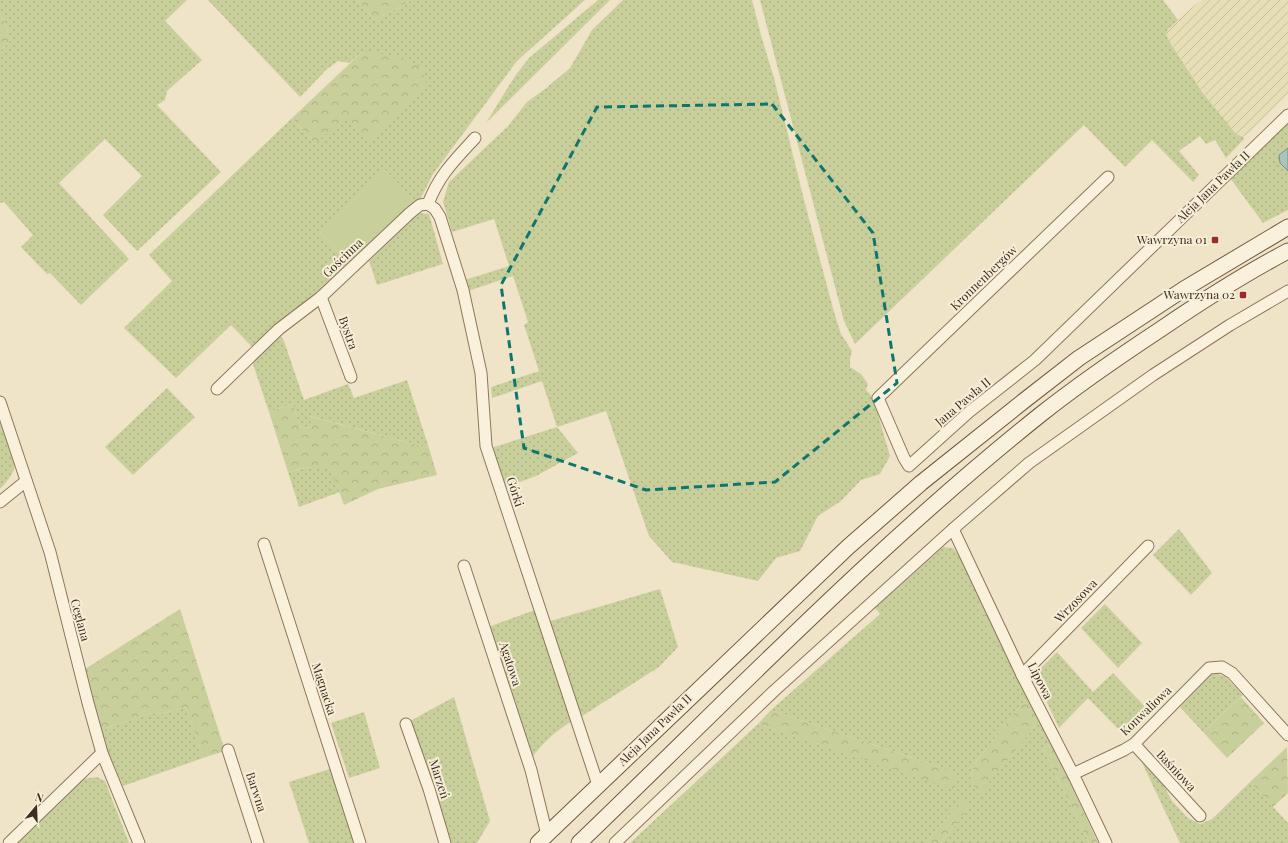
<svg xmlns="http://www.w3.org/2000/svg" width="1288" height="843" viewBox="0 0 1288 843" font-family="'Playfair Display',serif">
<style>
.farmland{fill:url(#farmland-furrows)}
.grass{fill:url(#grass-dots)}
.forest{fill:url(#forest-crowns)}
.park{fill:#c9cf9b}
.water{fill:#a9c4bc;stroke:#6f938a}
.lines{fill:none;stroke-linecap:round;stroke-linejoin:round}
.street-casing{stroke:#8d765c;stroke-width:13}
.secondary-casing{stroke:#6f573f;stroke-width:17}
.street{stroke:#faf1dc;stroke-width:11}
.secondary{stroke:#faf1dc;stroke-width:15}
.marked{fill:none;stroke:#0f766e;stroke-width:3;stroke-dasharray:8 5;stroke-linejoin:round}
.poi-dot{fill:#9e2a2b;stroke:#f7eed8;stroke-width:1.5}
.labels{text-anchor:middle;stroke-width:4;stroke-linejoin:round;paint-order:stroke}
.street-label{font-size:12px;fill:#3d2e20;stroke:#f7eed8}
.poi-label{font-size:12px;fill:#3d2e20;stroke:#f7eed8;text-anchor:end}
</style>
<defs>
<pattern id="farmland-furrows" width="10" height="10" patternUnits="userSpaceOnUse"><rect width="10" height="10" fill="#e6deb5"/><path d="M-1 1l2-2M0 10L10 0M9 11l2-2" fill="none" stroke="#c6bf9b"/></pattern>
<pattern id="grass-dots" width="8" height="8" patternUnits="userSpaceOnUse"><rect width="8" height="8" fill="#c9cf9b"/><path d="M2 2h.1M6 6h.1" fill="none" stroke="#aeb285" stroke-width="1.8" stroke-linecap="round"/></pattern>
<pattern id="forest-crowns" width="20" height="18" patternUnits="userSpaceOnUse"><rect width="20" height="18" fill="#c9cf9b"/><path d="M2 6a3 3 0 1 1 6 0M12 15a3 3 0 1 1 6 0" fill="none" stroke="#aeb285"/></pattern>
</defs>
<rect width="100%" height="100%" fill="#f0e4c8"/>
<path class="farmland" d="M1201,0h87v94l-39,39 -6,4 -7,-3 -34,-42 -33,-51 -3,-7 2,-5 4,-5z"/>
<g class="grass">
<path d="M0,0h187l-22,21 37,39 -35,31 -2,9 -8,5 64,67 -84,79 -34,-36 39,-39 -37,-37 -46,44 70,76 -48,46 -31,-32 -3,1 -26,-27 12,-12 -29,-33 -4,1v-152l11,-11 -8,-22 -3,-3z"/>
<path d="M208,0h148l19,20 37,-20h173l-68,61 -84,113 -12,24 -5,4 -31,-32 -65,63 30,31 -22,21 -75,63 -22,-23 -55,53 -52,-50 48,-47 -23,-26 143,-137 23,26 48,-93 -14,12 -11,-2 -11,8 -27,28z"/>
<path d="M598,0h12l-124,123 29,-47 14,-18z"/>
<path d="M623,0h129l10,39 12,39 30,122 30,112 7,22 11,17 -2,8v8l11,7 7,10 -2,6 7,7 17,59 -10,18 -19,6 -20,21 -23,15 -18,35 -24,7 -18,23 -86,-19 -23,-26 -43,-125 -49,16 21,26 -42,23 -32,12 -13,-40 66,-21 -15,-46 -50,17 -1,-11 48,-16 -15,-46 4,-3 -15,-46 -45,15 -3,-11 44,-14 -15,-47 -42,13 -9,-30 6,-20 59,-56 19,-24 18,-13 25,-21 22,-38z"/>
<path d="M760,0h403l15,20 -10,9 -2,5 3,7 33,51 34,42 7,3 1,2 -18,19 -11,-18 -9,4 -6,-8 -21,15 20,24 -6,7 -41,-42 -27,27 -41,-42 -229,219 -11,-23z"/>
<path d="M1288,120v90l-25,13 -33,-45z"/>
<path d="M418,213l11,1 14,50 -66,21 -8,-24z"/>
<path d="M279,333l5,8 20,59 44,-16 6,14 53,-18 22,68 -119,-32 2,11 -12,1 -7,-24 -24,8 -17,-51z"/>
<path d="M167,388l28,29 -62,58 -28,-28z"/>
<path d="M0,419c3,8 15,39 15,45 -1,10 -9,19 -15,25z"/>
<path d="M315,466l9,1 7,3 9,22 -41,15 -11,-35z"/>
<path d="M1179,529l33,44 -21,22 -38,-40z"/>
<path d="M943,547l10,1 5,6 25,49 -5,3 15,32 6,-2 29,60 -53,67c-5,12 -5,21 4,31l55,-66 7,-6 11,22 -9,5 46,94h-148l27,-35 -8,-6 -5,7 -30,34h-295l128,-119 196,64 -11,-20 -172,-58 109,-96 -5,-6z"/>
<path d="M660,589l18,58 -19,20 -80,51 -32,-96z"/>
<path d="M1105,604l37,39 -24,25 -37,-40z"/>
<path d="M535,610l37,111c-16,10 -30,22 -41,38l-43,-132z"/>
<path d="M1057,652l36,40 20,-19 38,40 -24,25 -39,-40 -29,30 -25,-53z"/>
<path d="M1213,673l12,3 18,19 -40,37 -23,-25z"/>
<path d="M454,697l36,124 -13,22h-29l-15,-56 -23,-66z"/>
<path d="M186,707l17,51 -80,28c-7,-18 -17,-35 -22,-53l6,-5 45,-15 8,1z"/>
<path d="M364,712l16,56 -31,10 -18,-55z"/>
<path d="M1137,752l26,32 9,17 16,17 12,6 12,-5 38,-37 38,41v20h-108z"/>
<path d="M333,768l24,75h-48l-20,-61z"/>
<path d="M97,777l8,4 24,62h-116l63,-63z"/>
</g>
<g class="forest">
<path d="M356,0h56l-37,20z"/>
<path d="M0,15l3,3 8,22 -11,11z"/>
<path d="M363,51l39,6 21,12 4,17 -60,56 -22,-25 -30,27 -23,-26z"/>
<path d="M293,404l7,24 12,-1 -3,-11 120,32 8,27 -59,14 -34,16 -13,-35c-15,-6 -28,-2 -43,2l-19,-60z"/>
<path d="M983,603l16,33 -6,3 -15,-33z"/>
<path d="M180,609l45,142 -22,7 -17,-51 -26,7 -8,-1 -45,15 -6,5 -16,-64z"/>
<path d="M1028,696l13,26 -7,6 -55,67c-9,-12 -9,-18 -4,-32z"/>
<path d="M1241,697l23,26 -37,35 -24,-26z"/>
<path d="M771,710l172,58 9,5 5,9 -3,7 -196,-65z"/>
<path d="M1052,744l46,99h-9l-46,-94z"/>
<path d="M1287,747l1,46 -15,14 -23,-25z"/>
<path d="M961,797l7,11 -27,35h-16l30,-34z"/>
</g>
<path class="park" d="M385,170l31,32 -66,62 -30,-31z"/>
<path class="water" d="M1288,148v23l-8,-8 -1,-8z"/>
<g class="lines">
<defs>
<g id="street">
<path d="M1108,177l-230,221 26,60 5,8 60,-54 66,-52 253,-245"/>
<path d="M428,204l7,5 5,8 23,73 18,83 5,73 112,339"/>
<path d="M321,297l30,80"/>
<path d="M217,389l62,-60 42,-32 89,-84 10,-8 8,-1c11,-29 26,-43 47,-66"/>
<path d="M0,402l50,150 38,151 14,50 37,90"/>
<path d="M0,502l26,-21"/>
<path d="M953,529l69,146 51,99 33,69"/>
<path d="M264,544l96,299"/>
<path d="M464,566l67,204 16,65"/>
<path d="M1022,675l126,-129"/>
<path d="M406,724l23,65 16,54"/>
<path d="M1134,744l66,72"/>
<path d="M228,750l30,93"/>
<path d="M1073,774l51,-24 10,-6 75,-76 13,-1 10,6 56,62"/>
<path d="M9,843l93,-90"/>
<path d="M615,843l159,-152 179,-162 76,-66 124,-88 77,-50 58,-34"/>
</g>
<g id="secondary">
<path d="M538,843l310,-296 73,-64 104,-83 54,-42 105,-69 104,-62"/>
<path d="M579,843c151,-145 297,-297 461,-428 39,-31 80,-59 121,-86 41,-28 83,-55 127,-78"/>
</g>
</defs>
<use href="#street" class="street-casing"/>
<use href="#secondary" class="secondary-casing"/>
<use href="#street" class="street"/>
<use href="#secondary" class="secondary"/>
</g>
<path class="marked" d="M772,104l101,129 24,150 -122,99 -129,8 -122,-42 -23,-163 96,-178z"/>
<g class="poi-dot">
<rect x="1211" y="236" width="8" height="8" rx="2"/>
<rect x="1239" y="291" width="8" height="8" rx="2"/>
</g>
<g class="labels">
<g class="street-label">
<text transform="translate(1213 187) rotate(-44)" y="4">Aleja Jana Pawła II</text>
<text transform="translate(343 258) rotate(-44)" y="4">Gościnna</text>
<text transform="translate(984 278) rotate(-44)" y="4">Kronnenbergów</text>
<text transform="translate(348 333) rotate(70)" y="4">Bystra</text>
<text transform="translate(963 402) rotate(-40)" y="4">Jana Pawła II</text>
<text transform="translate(515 492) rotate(72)" y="4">Górki</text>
<text transform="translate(1076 601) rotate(-46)" y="4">Wrzosowa</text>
<text transform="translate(80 620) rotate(75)" y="4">Ceglana</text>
<text transform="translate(510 664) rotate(72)" y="4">Agatowa</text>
<text transform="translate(1040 681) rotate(63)" y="4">Lipowa</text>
<text transform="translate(324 689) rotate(72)" y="4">Magnacka</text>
<text transform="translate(1146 711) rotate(-44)" y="4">Konwaliowa</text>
<text transform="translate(655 730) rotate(-44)" y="4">Aleja Jana Pawła II</text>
<text transform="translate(1176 771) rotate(47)" y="4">Baśniowa</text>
<text transform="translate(439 779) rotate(72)" y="4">Marzeń</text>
<text transform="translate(256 792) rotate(72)" y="4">Barwna</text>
</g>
<g class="poi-label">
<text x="1207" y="244">Wawrzyna 01</text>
<text x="1235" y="299">Wawrzyna 02</text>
</g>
</g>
<g transform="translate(36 807) rotate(19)" stroke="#f7eed8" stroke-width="3" paint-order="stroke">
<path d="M0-3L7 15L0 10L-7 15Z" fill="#3d2e20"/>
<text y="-6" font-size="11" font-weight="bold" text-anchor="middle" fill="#3d2e20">N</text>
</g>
</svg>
